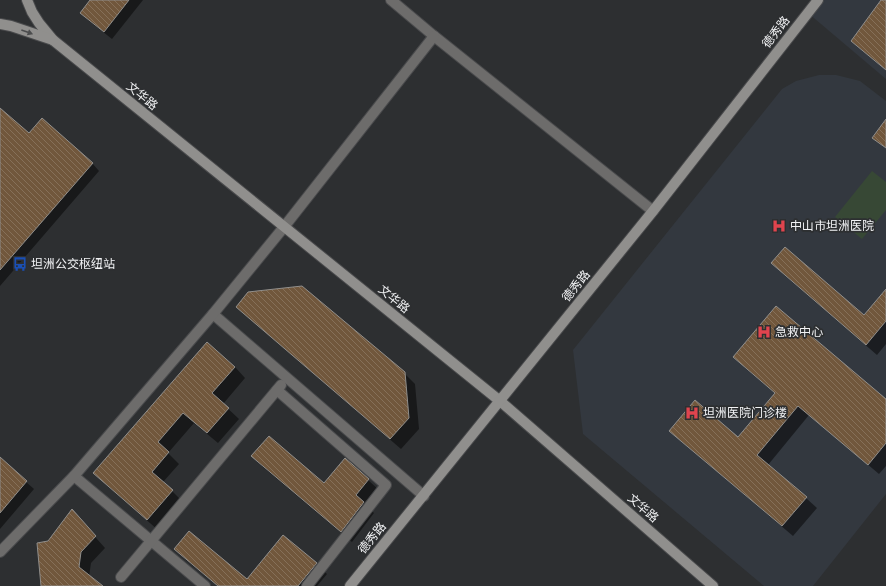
<svg xmlns="http://www.w3.org/2000/svg" width="886" height="586" viewBox="0 0 886 586" font-family="'Libre Baskerville','Noto Sans SC',serif">
<style>
.built{fill:#33383f}
.pitch{fill:#374835}
.shadow{fill:#0007}
.building{fill:url(#building-back-hatch);stroke:#908e8b}
.lines{fill:none;stroke-linecap:round;stroke-linejoin:round}
.street-casing{stroke:#494a4c;stroke-width:12}
.secondary-casing{stroke:#494a4c;stroke-width:12}
.street{stroke:#6d6c6b;stroke-width:10}
.secondary{stroke:#908f8d;stroke-width:10}
.oneway{fill:#4b4c4d}
.labels{text-anchor:middle;stroke-width:3.5;stroke-linejoin:round;paint-order:stroke}
.street-label{font-size:12px;fill:#f2f3f5;stroke:#2d2f31}
.poi-label{font-size:12px;fill:#f2f3f5;stroke:#2d2f31;text-anchor:start}
</style>
<defs>
<pattern id="building-back-hatch" width="6" height="6" patternUnits="userSpaceOnUse"><rect width="6" height="6" fill="#71573c"/><path d="M-1 5l2 2M0 0l6 6M5-1l2 2" fill="none" stroke="#867059"/></pattern>
</defs>
<rect width="100%" height="100%" fill="#2d2f31"/>
<g class="built">
<path d="M818,0h68v79l-78,-66z"/>
<path d="M819,75h17l24,6 26,20v393l-73,92h-49l-181,-152 -10,-84 209,-261 14,-8z"/>
</g>
<path class="pitch" d="M872,171l14,11v28l-24,29 -27,-22z"/>
<g class="shadow">
<path d="M91,0h52l-31,39 -24,-19 -7,-7z"/>
<path d="M0,109l29,26 63,28 7,8 -99,115z"/>
<path d="M773,263l91,54 22,-26v53l-9,11 -94,-81z"/>
<path d="M237,307l167,66 11,11 4,45 -18,20 -153,-132z"/>
<path d="M207,343l28,24 10,11 -22,26 16,15 -21,24 -24,-20 -26,30 11,11 -16,18 19,19 -24,29 -53,-46 -10,-11z"/>
<path d="M735,357l151,44v65l-7,8 -70,-59 -41,50 38,33 11,10 -24,28 -112,-95 -11,-10 69,8 37,-45 -31,-26z"/>
<path d="M253,456l71,28 21,-24 23,20 11,10 -13,15 8,8 -22,29 -89,-75z"/>
<path d="M0,459l34,30 -34,40z"/>
<path d="M72,511l33,37 -14,15 -2,14 12,9h-59l-4,-42 10,-2z"/>
<path d="M176,549l71,31 69,-16 11,10 -10,12h-99l-32,-26z"/>
</g>
<g class="building">
<path d="M90,0h39l-25,32 -24,-19z"/>
<path d="M881,0h5v70l-35,-29z"/>
<path d="M0,108l29,25 13,-15 51,45 -93,107z"/>
<path d="M886,119v29l-14,-10z"/>
<path d="M785,247l79,68 22,-26v32l-20,24 -95,-82z"/>
<path d="M302,286l103,86 4,46 -19,21 -154,-132 12,-15z"/>
<path d="M776,306l110,93v44l-18,22 -70,-59 -41,49 50,42 -25,29 -113,-95 26,-31 43,37 37,-44 -42,-36z"/>
<path d="M207,342l28,25 -23,26 17,15 -22,25 -24,-20 -25,29 11,10 -17,20 21,18 -26,30 -54,-47z"/>
<path d="M269,436l55,47 21,-25 24,21 -13,16 8,7 -23,30 -90,-76z"/>
<path d="M0,457l27,24 -27,32z"/>
<path d="M72,509l24,27 -15,16 -2,15 24,19h-62l-4,-43 11,-2z"/>
<path d="M189,531l58,48 36,-44 34,28 -19,23h-80l-44,-37z"/>
</g>
<g class="lines">
<defs>
<g id="street">
<path d="M391,0l43,36 219,175"/>
<path d="M213,314l211,182"/>
<path d="M277,390l109,95 -79,101"/>
<path d="M74,476l131,110"/>
<path d="M0,552l74,-76 139,-162 71,-87 150,-191"/>
<path d="M121,577l160,-192"/>
</g>
<g id="secondary">
<path d="M27,0l5,12 7,11 14,17 447,361 213,185"/>
<path d="M0,24l11,2 42,14"/>
<path d="M350,586l303,-375 165,-211"/>
</g>
</defs>
<use href="#street" class="street-casing"/>
<use href="#secondary" class="secondary-casing"/>
<use href="#street" class="street"/>
<use href="#secondary" class="secondary"/>
</g>
<defs><path id="oneway-solid" d="M-6-.8H1V-3.2L6.5 0L1 3.2V.8H-6Z"/></defs>
<use class="oneway" href="#oneway-solid" transform="translate(27 32) rotate(20)"/>
<defs>
<symbol id="hospital-bare" viewBox="-9 -9 18 18"><path d="M-5-5h3v3.5h4V-5h3V5h-3V1.5h-4V5h-3Z" fill="#e0444e" stroke="#2d2f31" stroke-width="2.5" paint-order="stroke"/></symbol>
<symbol id="bus-bare" viewBox="-9 -9 18 18"><path d="M-5-6H5V4H4V6H2V4H-2V6H-4V4H-5ZM-3.5-4V0h7V-4ZM-3.5 1.2v1.5H-2V1.2ZM2 1.2v1.5H3.5V1.2Z" fill="#1a4fb4" stroke="#2d2f31" stroke-width="2.5" paint-order="stroke"/></symbol>
</defs>
<g fill-rule="evenodd">
<use href="#hospital-bare" x="769" y="216" width="20" height="20"/>
<use href="#bus-bare" x="10" y="254" width="20" height="20"/>
<use href="#hospital-bare" x="754" y="322" width="20" height="20"/>
<use href="#hospital-bare" x="682" y="403" width="20" height="20"/>
</g>
<g class="labels">
<g class="street-label">
<text transform="translate(776 32) rotate(-52)" y="4">德秀路</text>
<text transform="translate(142 96) rotate(39)" y="4">文华路</text>
<text transform="translate(576 286) rotate(-51)" y="4">德秀路</text>
<text transform="translate(394 299) rotate(39)" y="4">文华路</text>
<text transform="translate(643 508) rotate(41)" y="4">文华路</text>
<text transform="translate(372 538) rotate(-51)" y="4">德秀路</text>
</g>
<g class="poi-label">
<text x="790" y="230">中山市坦洲医院</text>
<text x="31" y="268">坦洲公交枢纽站</text>
<text x="775" y="336">急救中心</text>
<text x="703" y="417">坦洲医院门诊楼</text>
</g>
</g>
</svg>
